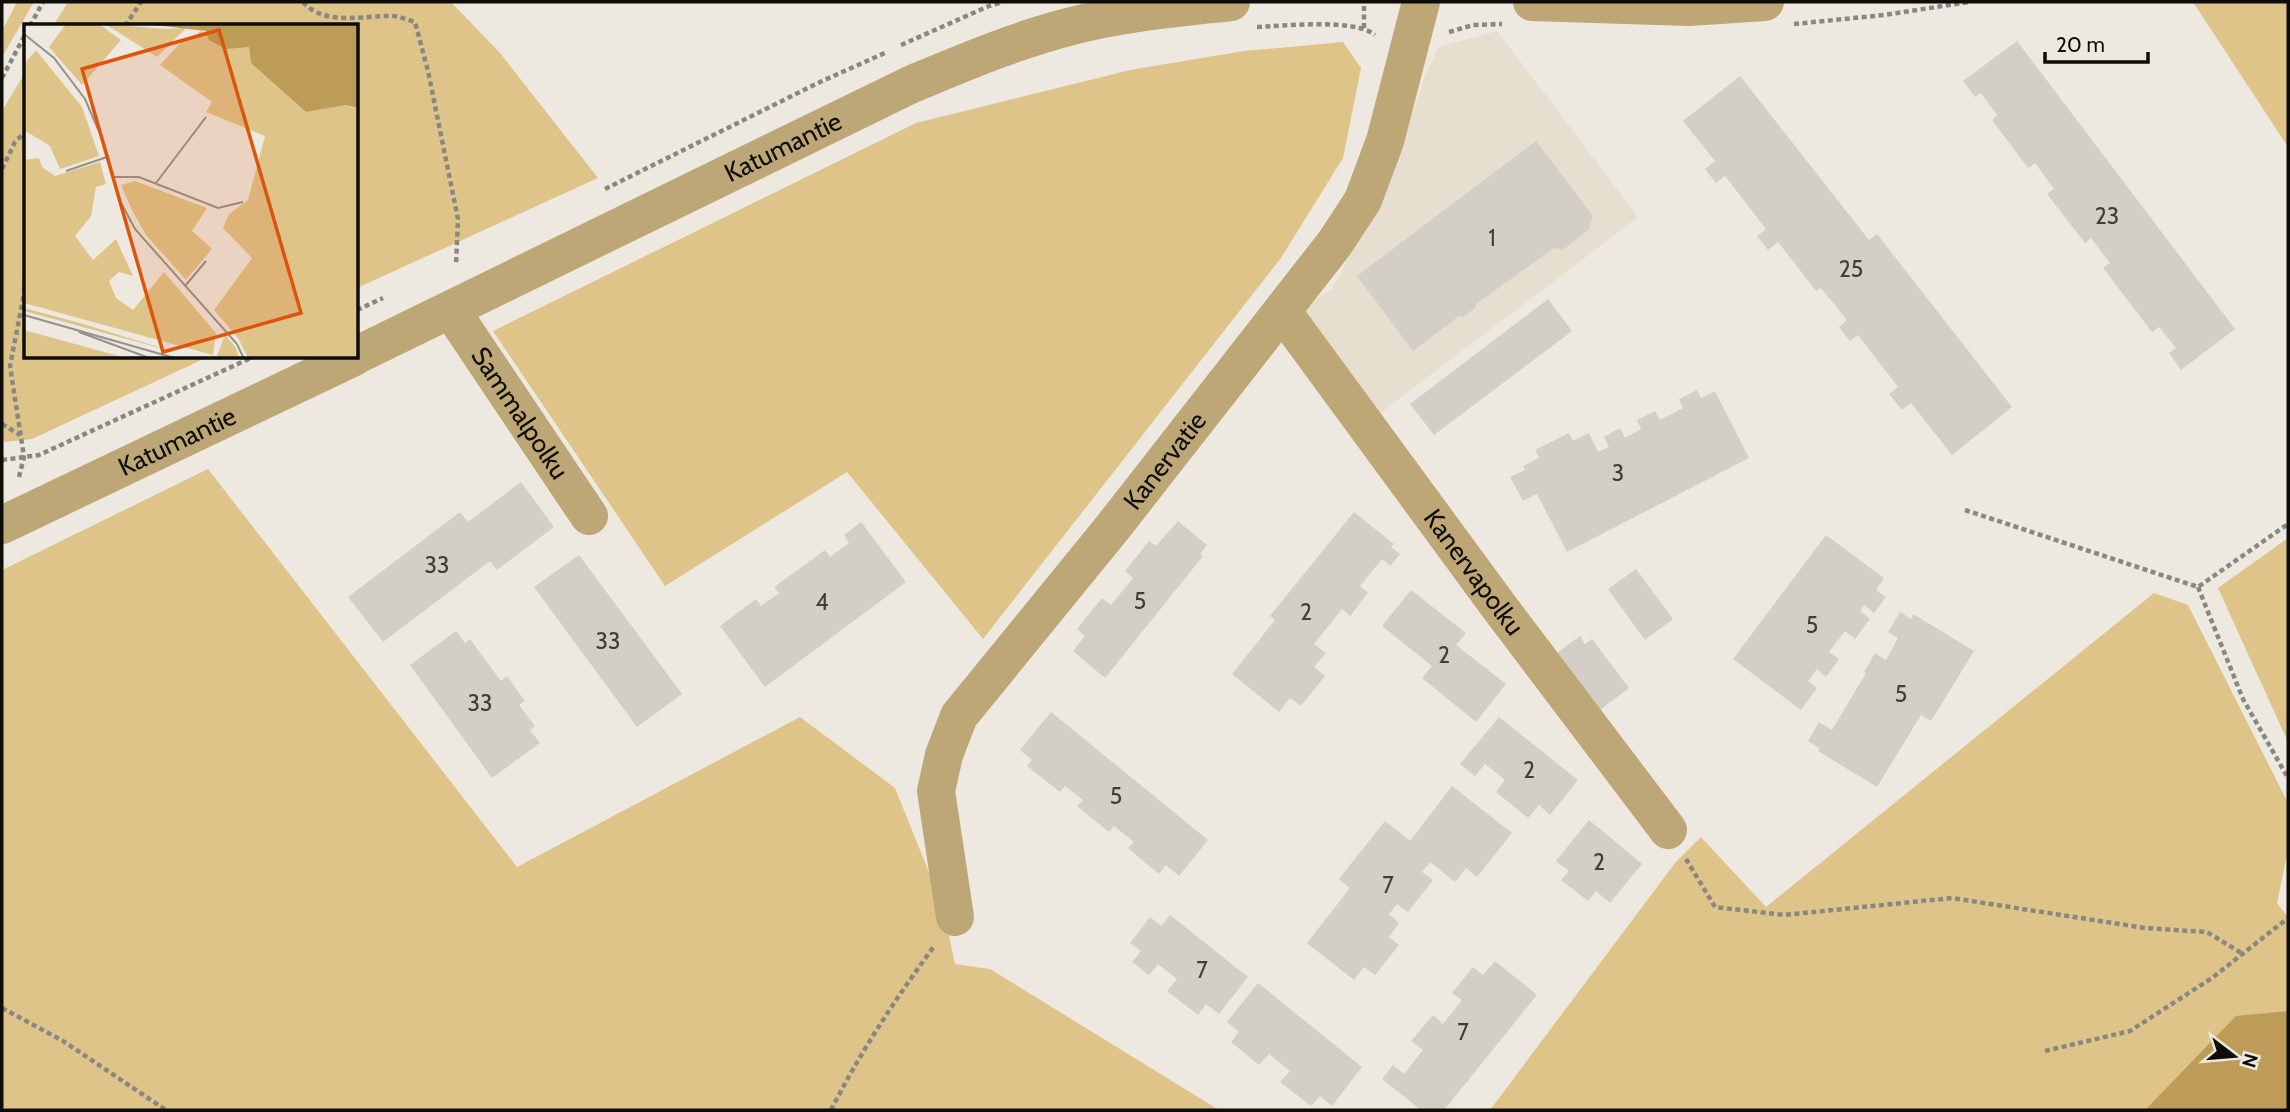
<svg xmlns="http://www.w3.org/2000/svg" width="2290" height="1112" viewBox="0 0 2290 1112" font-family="Cabin,sans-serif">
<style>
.built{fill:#e6dece}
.green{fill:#dfc48a}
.water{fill:#bc9c56}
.building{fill:#d3cfc7}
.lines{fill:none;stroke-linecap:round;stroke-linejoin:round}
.path{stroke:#8a8781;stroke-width:4.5;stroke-dasharray:5 3.5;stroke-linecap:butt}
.street{stroke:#bea776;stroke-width:38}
.labels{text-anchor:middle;stroke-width:5;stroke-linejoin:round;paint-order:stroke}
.number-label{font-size:23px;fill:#3f3e39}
.street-label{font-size:26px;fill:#0e0d0a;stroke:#ede9e0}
.inset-road{fill:none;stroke:#94918a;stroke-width:2}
.view{fill:#dd550c;fill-opacity:0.15;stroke:#dd550c;stroke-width:3.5}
.inset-edge{fill:none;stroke:#0e0d0a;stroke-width:3.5}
</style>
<rect width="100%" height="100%" fill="#ede9e0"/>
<path class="built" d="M1497,31l141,186 -268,204 -67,-113 29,-19 56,-103 38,-113 13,-26z"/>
<g class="green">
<path d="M17,2h17l-32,55v-26z"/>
<path d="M68,2h383l49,51 98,125 -241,110v-262h-304z"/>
<path d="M2193,2h95v145z"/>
<path d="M1343,42l18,26 -18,90 -62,100 -298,381 -136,-167 -182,114 -172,-255 423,-208 214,-53 114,-19z"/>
<path d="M26,71v286h182l-176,82 -27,3 -3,-1v-330z"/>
<path d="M208,469l309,398 283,-150 95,71 48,119 12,57 35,5 229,141h-1217v-540z"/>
<path d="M2288,538v204l-70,-154z"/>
<path d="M2154,593l34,12 100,198v47l-11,53 11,14v94l-52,6 -91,93h-655l185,-247 26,-26 65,70z"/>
</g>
<path class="water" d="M2288,1011v99h-143l91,-94z"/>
<g class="building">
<path d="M2017,41l218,288 -54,41 -12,-17 7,-5 -17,-21 -7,5 -49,-64 7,-5 -19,-25 -6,5 -38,-49 7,-5 -19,-26 -7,5 -36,-48 5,-5 -16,-22 -6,4 -12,-16z"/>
<path d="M1740,76l129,164 8,-6 135,173 -60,48 -41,-52 -9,7 -13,-16 9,-7 -40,-52 -8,6 -11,-14 8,-7 -26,-32 -5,3 -38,-49 -10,8 -11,-14 9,-7 -41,-53 -9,7 -11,-14 10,-8 -32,-40z"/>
<path d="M1536,141l57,75 -4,13 -26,21 -9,-2 -78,56v3l-13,10 -4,-1 -46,35 -56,-75z"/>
<path d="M1548,299l24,32 -138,104 -24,-31z"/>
<path d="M1697,390l4,8 14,-7 34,67 -182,94 -30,-58 -14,7 -13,-24 15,-7 -2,-4 16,-8 -4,-8 34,-17 4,8 16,-8 9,19 11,-5 -5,-10 16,-9 5,10 16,-9 -4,-9 18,-9 5,9 23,-12 -4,-9z"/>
<path d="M521,482l33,45 -57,43 -7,-9 -107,81 -35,-45 112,-85 8,10z"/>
<path d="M1354,512l40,32 -3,3 9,7 -10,12 -8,-7 -22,27 8,7 -18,23 -8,-7 -28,35 12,9 -12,14 11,9 -24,30 -11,-8 -11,14 -47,-38 43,-54 -5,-4z"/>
<path d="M1178,521l29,24 -7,9 3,2 -98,122 -32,-27 12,-15 -8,-7 25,-31 9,7 22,-27 -8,-7 24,-30 7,5z"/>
<path d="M861,522l45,60 -141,105 -45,-61 36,-27 5,7 18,-13 -5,-6 51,-37 5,7 19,-14 -5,-8z"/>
<path d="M1826,535l58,43 -8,12 10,7 -12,16 -10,-8 -4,6 10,8 -15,20 -10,-8 -16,21 10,7 -13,18 -9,-8 -9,12 9,7 -16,22 -68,-51z"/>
<path d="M579,555l103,139 -45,33 -103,-140z"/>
<path d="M1636,569l37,50 -28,21 -37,-51z"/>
<path d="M1411,590l55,43 -10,12 50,39 -30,38 -54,-44 10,-12 -50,-40z"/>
<path d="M1900,612l11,7 2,-5 61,37 -43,70 -10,-6 -44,72 -59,-36 2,-2 -12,-8 11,-19 13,8 34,-57 -2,-1 11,-19 11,7 12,-22 -10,-6z"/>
<path d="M456,631l9,12 5,-4 31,42 6,-5 18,25 -6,4 16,21 -5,4 10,13 -48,35 -82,-113z"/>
<path d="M1580,636l5,8 7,-5 37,49 -29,22 -43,-57z"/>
<path d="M1051,712l157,128 -29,36 -13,-11 -7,9 -31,-26 6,-6 -20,-16 -5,6 -32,-26 6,-6 -18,-14 -5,6 -33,-26 5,-6 -12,-10z"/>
<path d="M1499,717l79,63 -28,35 -11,-10 -11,13 -32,-26 9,-12 -20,-16 -10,12 -15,-12z"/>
<path d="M1452,786l60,47 -35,44 -11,-9 -11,14 -25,-20 -8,10 11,8 -25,32 -11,-8 -8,10 10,9 -10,14 10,8 -24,30 -11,-8 -10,13 -47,-37 43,-55 -11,-9 46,-58 25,20z"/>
<path d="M1589,820l53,44 -32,39 -14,-12 -8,10 -27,-21 8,-9 -13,-10z"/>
<path d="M1170,915l78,62 -29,37 -13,-10 -8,11 -31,-24 10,-12 -19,-15 -9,11 -17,-13 9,-11 -11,-8 20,-26 11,9z"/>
<path d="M1495,961l42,34 -93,115h-23l-39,-31 11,-14 11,9 19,-24 -12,-9 22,-26 10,9 19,-24 -10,-7 21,-26 10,8z"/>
<path d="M1258,983l104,84 -30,39 -12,-10 -9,10 -31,-24 10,-11 -21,-17 -10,11 -28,-23 8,-10 -12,-10z"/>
</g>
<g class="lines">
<g class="path">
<path d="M303,2c22,25 61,13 91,14 7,1 14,4 21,6l13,49 30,148 -2,45"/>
<path d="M1794,24l90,-9 85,-13"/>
<path d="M30,26l13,-24"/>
<path d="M125,26l16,-24"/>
<path d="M1257,27c28,-1 98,-9 118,8"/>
<path d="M1364,28v-26"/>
<path d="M1449,32l24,-7 29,-1"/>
<path d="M901,45l88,-39 14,-4"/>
<path d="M2,78l24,-45"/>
<path d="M2,169l13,-27 11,-11"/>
<path d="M605,189l215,-107 67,-30"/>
<path d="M357,310l26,-12"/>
<path d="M2,424l18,11"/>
<path d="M2,460l37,-5 214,-98"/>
<path d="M19,477l5,-20 -14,-91 14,-72 2,-41"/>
<path d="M1965,510l233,77 90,-63"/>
<path d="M2198,587l45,112 45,79"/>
<path d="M1686,859l29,48 69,8 168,-17 193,30 62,4 36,22"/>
<path d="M2,1008l61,33 103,69"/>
<path d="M2045,1051l85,-20 82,-53 76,-60"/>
<path d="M831,1110c30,-59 65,-112 104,-165"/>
</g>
<g class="street">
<path d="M1532,2l157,5 76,-5"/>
<path id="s1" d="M451,310l138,206"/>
<path id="s2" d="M1282,311l218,297 168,222"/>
<path id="s3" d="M357,355l555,-271c51,-21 102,-43 156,-57 52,-14 109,-19 163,-25"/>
<path id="s4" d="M2,525l352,-168"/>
<path id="s5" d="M955,917l-19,-126 8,-36 15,-39 154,-189 222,-284 28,-43 22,-59 36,-139"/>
</g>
</g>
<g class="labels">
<g class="number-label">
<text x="2107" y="224">23</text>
<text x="1492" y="246">1</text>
<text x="1851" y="277">25</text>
<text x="1618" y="481">3</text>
<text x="437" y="573">33</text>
<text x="1140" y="609">5</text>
<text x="822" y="610">4</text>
<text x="1306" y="620">2</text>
<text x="1812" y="633">5</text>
<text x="608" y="649">33</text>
<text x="1444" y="663">2</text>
<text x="1901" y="702">5</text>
<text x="480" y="711">33</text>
<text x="1529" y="778">2</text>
<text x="1116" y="804">5</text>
<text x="1599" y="870">2</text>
<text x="1388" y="893">7</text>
<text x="1202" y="978">7</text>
<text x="1463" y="1040">7</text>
</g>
<g class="street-label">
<text dy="9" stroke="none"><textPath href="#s3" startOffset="474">Katumantie</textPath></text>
<text dy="9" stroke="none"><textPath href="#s1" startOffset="124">Sammalpolku</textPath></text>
<text dy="9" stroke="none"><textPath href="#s4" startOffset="194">Katumantie</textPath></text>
<text dy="9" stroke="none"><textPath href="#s5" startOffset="534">Kanervatie</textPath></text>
<text dy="9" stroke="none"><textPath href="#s2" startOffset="324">Kanervapolku</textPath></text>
</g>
</g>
<g transform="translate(24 24)">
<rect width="334" height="334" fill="#ede9e0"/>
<path d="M42,0h33l22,16 -39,45 -33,-38zM81,0l61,5 20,-1 -29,29zM176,7l49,16 2,16 55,49 40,-7 12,3v250h-110l-10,-20 -24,-28 38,-52 -29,-30 6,-14 19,-14 17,-64 -59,-24 6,-10 -52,-37 23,-25 11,-1zM12,26l46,57 17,49 -39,13 -10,-23 -26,-16v-66zM15,134l3,9 13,9 45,-14 6,22 -10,3 -5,29 -16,20 18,24 23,-21 17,37 -14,-4 -10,9 7,17 17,12 31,-38 52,61 -3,22 -189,-52v-143zM111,157l72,27 -15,23 20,18 -26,31 -40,-45 -14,-25 -11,-25zM0,284l56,15 98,30 -154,-42zM0,306l11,3 91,25h-102zM201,310l11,14 3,10 -23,1z" fill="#dfc48a"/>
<path d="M121,0h213v84l-12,-3 -40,7 -55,-49 -2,-16 -23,2 -17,-9 -3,-9z" fill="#bc9c56"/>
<path class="inset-road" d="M0,10l30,24 31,41 19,44 15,56 16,30 102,115 7,15M42,147l41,-14M88,153h27l79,31 25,-6M132,159l50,-66M161,262l21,-25M0,291l154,44M55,308l73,27"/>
<path class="view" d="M195,6l82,283 -138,39 -81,-283z"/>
<rect width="334" height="334" class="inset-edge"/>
</g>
<rect width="2290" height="1112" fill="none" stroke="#0e0d0a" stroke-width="7"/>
<g transform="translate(2234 1056) rotate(106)" stroke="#ede9e0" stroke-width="5" paint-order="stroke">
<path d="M0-5L12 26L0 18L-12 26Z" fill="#0e0d0a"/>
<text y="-10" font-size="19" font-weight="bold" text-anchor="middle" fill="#0e0d0a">N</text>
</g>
<path d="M2045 52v10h103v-10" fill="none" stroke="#0e0d0a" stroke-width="3.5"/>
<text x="2056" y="52" font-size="21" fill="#0e0d0a" stroke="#ede9e0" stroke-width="5" paint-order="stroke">20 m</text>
</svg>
